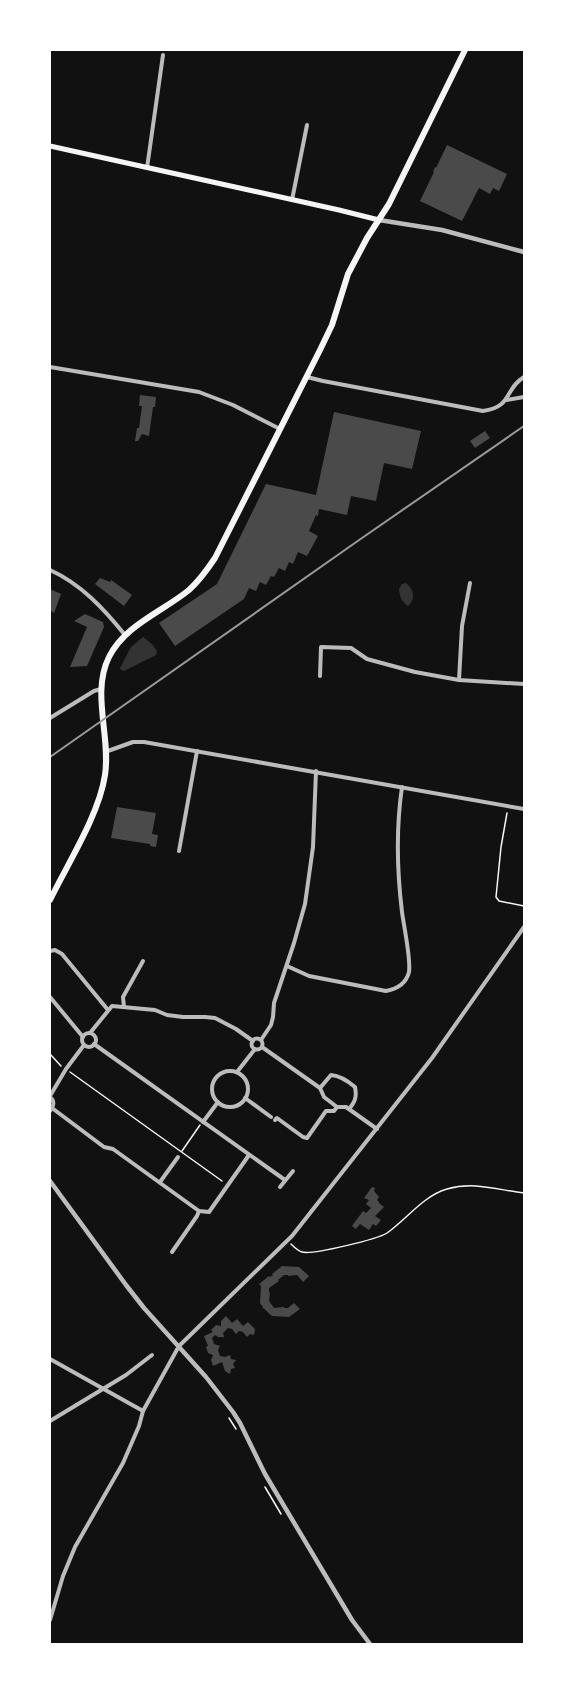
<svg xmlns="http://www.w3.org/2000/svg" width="574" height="1694" viewBox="0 0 574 1694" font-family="Signika,sans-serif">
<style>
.water{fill:#333}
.building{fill:#4a4a4a}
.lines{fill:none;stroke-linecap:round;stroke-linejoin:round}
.path{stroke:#f5f5f5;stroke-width:1.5}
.minor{stroke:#bcbcbc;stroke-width:4}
.tertiary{stroke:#bcbcbc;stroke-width:4.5}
.secondary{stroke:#f5f5f5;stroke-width:5}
.primary{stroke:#f5f5f5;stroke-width:6}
.rail{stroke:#9a9a9a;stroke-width:2}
</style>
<rect width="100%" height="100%" fill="#111"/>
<g class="water">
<path d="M406,583c8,6 10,16 2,23 -7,-5 -8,-9 -9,-17l3,-5z"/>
<path d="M143,637l9,7 5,7 -1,4 -32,16 -3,-1 -1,-2 11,-21z"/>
</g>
<g class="building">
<path d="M447,145l60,29 -8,17 -6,-3 -3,6 -11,-6 -17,33 -42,-20 14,-29h-1l2,-5 1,1z"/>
<path d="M140,395l16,2 -1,10h-2l-4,29 -7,-2 -4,7h-3l2,-13h2l3,-22h-3z"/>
<path d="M334,412l87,19 -9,38 -28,-6 -8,38 -25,-5 -4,19 -28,-6 -1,7 -2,-1 -7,16 9,5 -11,20 -9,-4 -5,12 -4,-2 -4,9 -6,-3 -5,9 -3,-1 -5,9 -6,-3 -4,9 -7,-3 -5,11 -69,47 -16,-23 58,-39 49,-100 50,11z"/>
<path d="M485,431l5,7 -15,10 -5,-7z"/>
<path d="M100,578l10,4 1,-2 21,15 -8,11 -29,-22z"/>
<path d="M50,589l11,5 -7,19 -4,-3z"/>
<path d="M85,614l18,8 1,5 -17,39 -17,1 17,-40 -13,-6z"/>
<path d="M117,807l39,6 -4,21 6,1 -2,12 -6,-1v-2l-39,-6z"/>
<path d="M372,1187l3,1 -1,3 5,6 -2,3 2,2v1l5,4 -9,9 6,4 -5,6 -3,-2 -4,6 -9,-6 -4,5 -4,-3 11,-15 3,2 5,-5 -5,-4 3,-4 -5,-2z"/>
<path d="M282,1266l17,1 10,9 -6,6 -6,-7 -9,1v-1h-4l-6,5 1,1 -10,7v4h1l-1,9 5,7 10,-1v1h4l6,-5 6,6 -11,8 -17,-1 -10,-9h1l-3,-4 1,-17 -2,-2 10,-8 1,1 3,-2 -1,-1z"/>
<path d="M226,1316l6,7 5,-4 6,7 5,-4 7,7 -1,6 -4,-1 -3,3 -4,-5 -4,-1 -3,3 -4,-5 -4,-1 -5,5 1,4h-6l-3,-2 -3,3 2,6 6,2 -2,4 2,6 5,1 5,-2 1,4 5,1 -3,4 2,4 -4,1 -1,5 -5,-3 -3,-9 -9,4 -2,-6 2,-5 -5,-2 -2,-6 2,-1 -4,-10 9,-4 -2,-2 5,-5 5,1v-5z"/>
</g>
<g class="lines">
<g class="path">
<path d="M507,813l-6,34 -5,50 3,4 25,5"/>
<path d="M50,1054l11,12"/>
<path d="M70,1072l152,109"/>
<path d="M182,1151l18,-26"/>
<path d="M291,1244c3,3 7,7 11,8 11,3 76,-13 85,-19 20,-14 36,-37 60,-44 28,-8 50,1 77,4"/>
<path d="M229,1418l7,11"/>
<path d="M265,1487l16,27"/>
</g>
<g class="minor">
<path d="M147,168l16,-113"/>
<path d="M292,200l15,-75"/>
<path d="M50,367l149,25 34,13 47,24"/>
<path d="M307,377l16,4 160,30c30,-4 21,-22 41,-34"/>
<path d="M507,400l17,-3"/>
<path d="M50,570c31,14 54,39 75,65"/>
<path d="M320,676l1,-29 30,1 16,11 48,13 44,8 65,4"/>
<path d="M459,680l3,-54 8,-43"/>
<path d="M50,718l44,-27 7,-2"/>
<path d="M105,752l28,-10h11l380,67"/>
<path d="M179,851l18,-100"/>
<path d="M50,951l5,-1 7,4 46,56"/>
<path d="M287,966l22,10 77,15c11,-2 20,-7 23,-19 2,-13 -5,-45 -7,-60 -5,-41 -6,-84 0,-125"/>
<path d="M50,997l33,40"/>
<path d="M124,1007l-1,-10 20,-36"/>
<path d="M90,1033l22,-27 43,4 12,5 16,2h22l10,1 21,11 17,12"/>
<circle cx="89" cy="1040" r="7"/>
<circle cx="257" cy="1044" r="5.5"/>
<path d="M261,1040l10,-15 2,-8 1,-14 20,-60 11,-39 8,-57 3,-76"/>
<path d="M94,1044l191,136"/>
<path d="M262,1047l58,41 4,9 13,10h9l31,22"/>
<circle cx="230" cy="1089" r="18"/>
<path d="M237,1072l18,-23"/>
<path d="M320,1088l11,-13c10,1 17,6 24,12 2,10 0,15 -6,22"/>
<path d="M50,1096l16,-27 18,-24"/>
<path d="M50,1097c5,4 4,9 0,14"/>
<path d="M245,1098l26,19"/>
<path d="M52,1108l52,39 9,2 86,62 10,1 40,-57"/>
<path d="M275,1120l2,-2 26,19 4,1 19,-27h8l3,-4"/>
<path d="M203,1122l15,-20"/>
<path d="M160,1182l18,-25"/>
<path d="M280,1187l13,-16"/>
<path d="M172,1252l25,-36 2,-5"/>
<path d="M50,1359l93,52"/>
<path d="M50,1421l76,-46 26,-20"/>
<path d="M50,1620l13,-44 12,-29 48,-84 16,-37 4,-15 36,-65 113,-110 140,-178 92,-131"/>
</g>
<g class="tertiary">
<path d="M379,220l63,10 82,22"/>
<path d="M50,1181l76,104 18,23 62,69 27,35 7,11 25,51 87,146 18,24"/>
</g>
<path class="secondary" d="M50,146l289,64 40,10"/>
<path class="primary" d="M50,900c18,-37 49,-85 55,-125 6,-38 -14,-82 4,-118 16,-32 53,-45 80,-67 11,-10 18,-20 26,-32l105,-208 12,-25 16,-51 19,-36 22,-34 76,-154"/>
<path class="rail" d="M50,757l312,-219 162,-112"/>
</g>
<rect width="574" height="1694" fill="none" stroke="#ffffff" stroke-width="102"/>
</svg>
